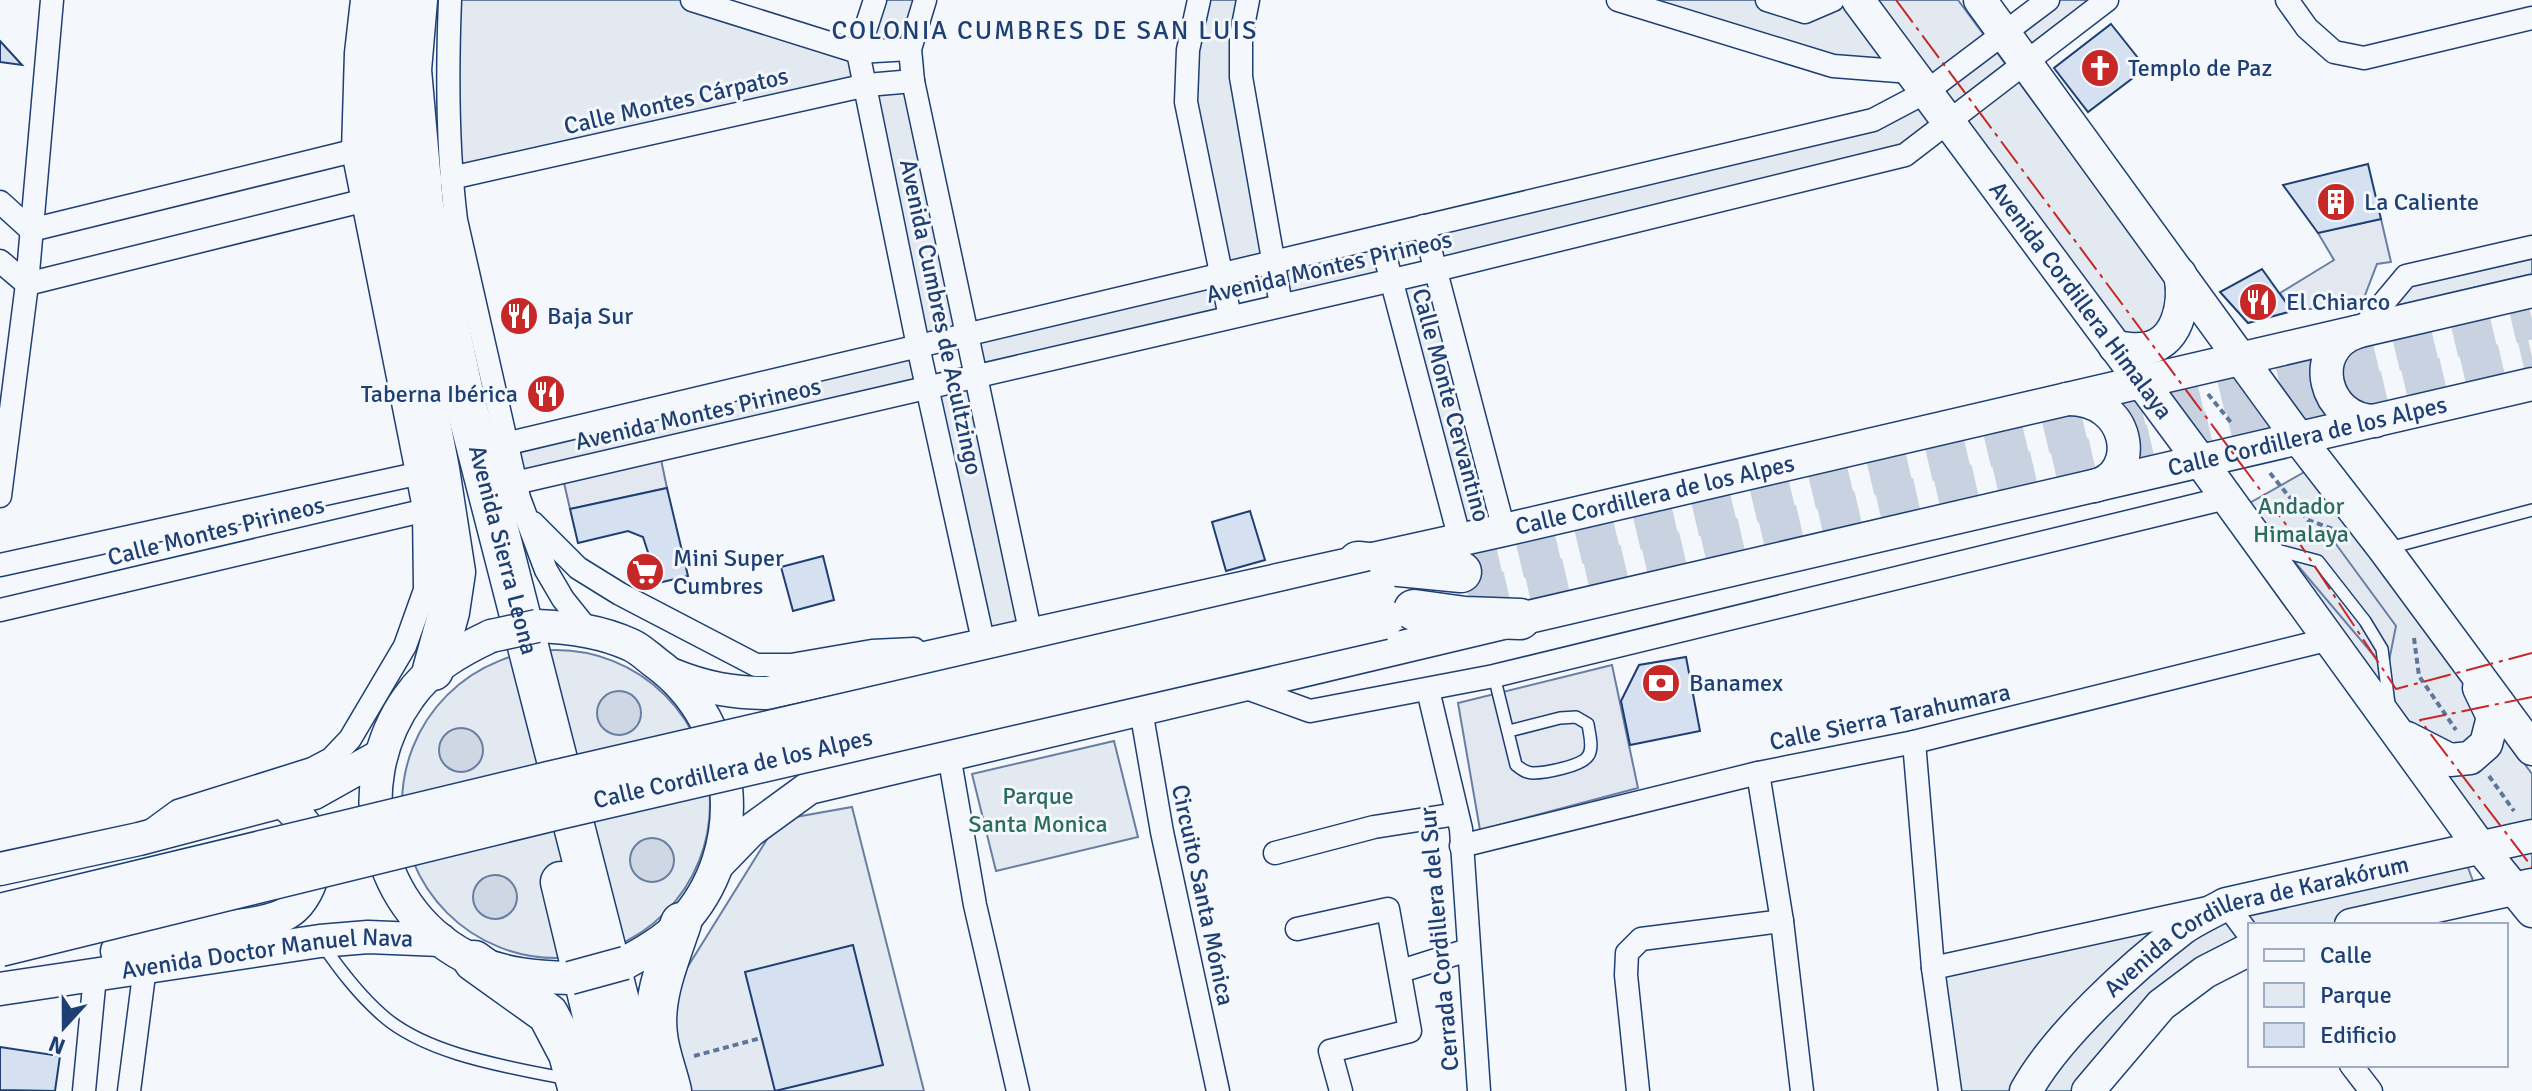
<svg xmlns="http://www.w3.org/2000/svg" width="2532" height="1091" viewBox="0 0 2532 1091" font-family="Signika,sans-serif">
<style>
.green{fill:#e3e9f0;stroke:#687fa3;stroke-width:2;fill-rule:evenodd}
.parking{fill:#e3e8f0;stroke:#687fa3;stroke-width:2}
.water{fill:#cfd7e4;stroke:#687fa3;stroke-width:2}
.building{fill:#d5e0f0;stroke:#1d3f73;stroke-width:2}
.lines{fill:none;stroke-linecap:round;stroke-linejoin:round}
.highway-tunnel{stroke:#c9d2e0;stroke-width:40;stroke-dasharray:40 20;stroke-linecap:butt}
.lane-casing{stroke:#1d3f73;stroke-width:14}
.street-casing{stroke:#1d3f73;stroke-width:25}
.secondary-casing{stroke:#1d3f73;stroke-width:35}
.highway-casing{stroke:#1d3f73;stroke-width:43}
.path{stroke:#5e769c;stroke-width:4;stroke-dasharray:6 4;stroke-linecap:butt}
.lane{stroke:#f4f7fb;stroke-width:11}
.street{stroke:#f4f7fb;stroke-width:22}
.secondary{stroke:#f4f7fb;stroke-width:32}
.highway{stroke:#f4f7fb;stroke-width:40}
.secondary-bridge-casing{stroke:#1d3f73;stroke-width:35;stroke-linecap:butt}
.highway-bridge-casing{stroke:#1d3f73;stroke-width:43;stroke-linecap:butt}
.secondary-bridge{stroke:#f4f7fb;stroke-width:32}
.highway-bridge{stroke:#f4f7fb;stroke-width:40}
.power{stroke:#c62828;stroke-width:2;stroke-dasharray:28 6 4 6;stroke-linecap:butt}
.labels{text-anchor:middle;stroke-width:6;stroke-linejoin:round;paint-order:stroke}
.poi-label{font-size:24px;fill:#1d3f73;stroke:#f4f7fb;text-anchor:start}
.street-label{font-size:24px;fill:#1d3f73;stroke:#f4f7fb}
.park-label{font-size:24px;fill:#2c6c60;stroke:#f4f7fb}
.neighbourhood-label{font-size:26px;letter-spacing:2px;fill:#1d3f73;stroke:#f4f7fb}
</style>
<rect width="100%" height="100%" fill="#f4f7fb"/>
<g class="green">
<path d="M450,0h242l166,52 17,-52h50l-15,49 -51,3 8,33 46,-4 52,254 256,-61 -35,-172 13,-102h49l-7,36 32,225 107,-24 12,42 43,-10 -11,-43 449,-106 53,-28 22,30 -43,33 -469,115 68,260 -44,10 -68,-260 -111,25 -7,-42 -53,11 9,43 -255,60 56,258 -47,10 -57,-257 -412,95 -10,-39 413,-98 -51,-261 -416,93zM965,335l9,42 -46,10 -9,-41z"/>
<path d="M1618,0h149l38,12 53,-12 53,72 -78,-6z"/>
<path d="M1866,0h92l214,289c-11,36 -14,49 -56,46z"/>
<path d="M2048,0h59l-81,61 -22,-28z"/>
<path d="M2532,259v15l-142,33 22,-21z"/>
<path d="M2308,470l224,304v115l-286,-384z"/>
<circle cx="556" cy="804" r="154"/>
<path d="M1114,741l24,96 -142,34 -24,-97z"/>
<path d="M852,807l72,284h-238l-22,-86 115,-185z"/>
<path d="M2466,862l11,30 -150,33h-77v17l-175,149h-119l-16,-119z"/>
</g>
<g class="parking">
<path d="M2381,219l10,43 -14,2 -15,39 -70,8 -12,-18 54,-33 -16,-27z"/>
<path d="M659,450l8,38 -97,21 -8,-35z"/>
<path d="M2330,536l66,90 -9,45 -110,-130z"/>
<path d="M1612,665l26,123 -158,42 -22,-127z"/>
</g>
<g class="water">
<circle cx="619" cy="713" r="22"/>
<circle cx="461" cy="750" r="22"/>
<circle cx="652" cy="860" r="22"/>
<circle cx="495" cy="897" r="22"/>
</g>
<g class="building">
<path d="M2111,24l35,44 -58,44 -34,-44z"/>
<path d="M0,41l22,24 -22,-3z"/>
<path d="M2368,164l13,55 -63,14 -35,-48z"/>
<path d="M2262,269l30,42 -44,12 -28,-31z"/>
<path d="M667,488l21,88 -30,7 -15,-46 -15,-6 -50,12 -8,-34z"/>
<path d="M1250,511l15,49 -39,11 -14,-49z"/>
<path d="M823,556l11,44 -41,11 -12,-44z"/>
<path d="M1686,657l14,74 -70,14 -9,-44 18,-36z"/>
<path d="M853,945l30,120 -108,26 -30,-119z"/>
<path d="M0,1047l60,9 -5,35 -55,-1z"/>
</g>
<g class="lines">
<g class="highway-tunnel">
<path d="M1461,572l1071,-253"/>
<path d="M1469,600l1063,-243"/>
</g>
<defs>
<g id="lane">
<path d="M2389,548l143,-38"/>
<path d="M2273,549l45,12 47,60 17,28 7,55"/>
<path d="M1494,676l22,89c5,4 10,8 17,8 12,0 49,-7 55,-17 6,-8 1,-23 0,-32l-12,-7 -16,1 -51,13"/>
<path d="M322,944c18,26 36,50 60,71 45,40 127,52 185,64"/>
</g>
<g id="street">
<path d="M450,0c-3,74 -3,147 6,220l63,278 27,72 17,29 24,30"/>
<path d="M692,0l166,52 52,-3"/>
<path d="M875,0l-17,52 60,294 66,299"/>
<path d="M925,0l-15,49 3,32 118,554"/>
<path d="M1199,0l-11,50 -2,52 44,215"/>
<path d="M1248,0l-7,36v41l40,228"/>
<path d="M1618,0l215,66 78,6"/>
<path d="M1767,0l38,12 28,-12"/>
<path d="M2287,0l20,28 27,24 30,6 168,-40"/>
<path d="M451,178l416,-93 46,-4"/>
<path d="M0,202l31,28 322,-79"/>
<path d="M1424,226l80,304"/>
<path d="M1380,237l80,303"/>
<path d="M0,261l27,23 335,-83"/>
<path d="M2360,331l46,-55 126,-29"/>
<path d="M505,444l1368,-324 53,-28 122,-92"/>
<path d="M515,483l921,-213 469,-115 202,-155"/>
<path d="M0,496l27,-212 25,-284"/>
<path d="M533,523l45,45 42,26 136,71h35l81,-14 42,-2"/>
<path d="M0,565l430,-94"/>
<path d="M0,610l439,-103"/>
<path d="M1241,686l69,25 184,-35 732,-178"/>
<path d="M1428,690l33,139 18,262"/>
<path d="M1141,710l21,122 56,259"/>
<path d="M1914,742l19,226 17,123"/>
<path d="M949,755l26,150 43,186"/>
<path d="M1758,773l24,148 20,170"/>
<path d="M152,830l26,-19 134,-42 19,-10 19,-20 55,-93 20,-56 -1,-82 -71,-357 3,-98 6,-53"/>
<path d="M1461,846l297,-73 156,-31 416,-103"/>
<path d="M1275,853l99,-26 83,-13"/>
<path d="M1297,929l91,-20 22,122 -80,20 11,40"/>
<path d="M1933,968l293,-64 24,32"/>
<path d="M1401,971l67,-21"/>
<path d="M2351,1065l20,26"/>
<path d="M84,1091l11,-115"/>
<path d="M129,1091l16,-124"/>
<path d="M1638,1091l-12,-116 1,-22 14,-14 141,-18"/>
</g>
<g id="secondary">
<path id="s1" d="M1858,0l343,462 279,385 52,64"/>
<path d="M1980,0l319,439 86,111 147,199"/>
<path d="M2357,332c-51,17 -33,89 18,89"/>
<path d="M2115,347c8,1 17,3 26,2 37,-2 45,-46 39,-75"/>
<path d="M2067,399c64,-1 75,75 27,87"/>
<path d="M537,626c33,1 64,5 94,19 9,4 17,12 25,18 83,60 96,187 24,262 -16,16 -35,27 -55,38"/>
<path d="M491,636c-32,15 -62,32 -82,61 -63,87 -35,219 66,264 31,14 62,16 95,17"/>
<path id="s2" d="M673,675c32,13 60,18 94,18l737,-163 1028,-239"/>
<path d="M2407,738l43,22 20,-2 16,-14 7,-27 -14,-29"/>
<path id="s3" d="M718,864l32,-33 59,-43 711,-169 1012,-235"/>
<path d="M0,869l139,-30 175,-46 66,-37"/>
<path d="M2351,925l180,-40"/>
<path d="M117,951c38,-8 76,-16 115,-24 17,-3 44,-5 58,-16 13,-9 21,-27 24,-42 6,-30 -10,-49 -31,-67"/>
<path id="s4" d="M0,989l320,-48 48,-4 73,3"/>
<path id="s5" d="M2026,1091c31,-56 106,-124 157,-163 13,-9 29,-16 43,-24l306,-68"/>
<path d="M2088,1091l73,-86 44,-33 45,-23"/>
</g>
<g id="highway">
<path d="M383,0l-6,74 12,139 50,256 16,103 -6,40 -16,58"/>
<path id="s6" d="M417,0l-6,70 12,135 40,188 179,698"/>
<path d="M1358,562l103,10"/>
<path d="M1414,610l51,7 55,2"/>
<path d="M561,882l50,209"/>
<path d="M474,961l74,53 21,40 10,37"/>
<path d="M671,1091c-4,-18 -12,-37 -14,-56 -5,-38 12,-76 24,-112"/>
</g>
</defs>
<use href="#lane" class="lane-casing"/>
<use href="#street" class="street-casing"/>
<use href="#secondary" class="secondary-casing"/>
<use href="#highway" class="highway-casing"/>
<g class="path">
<path d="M2208,394l25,31"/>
<path d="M2270,473l38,47 25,9"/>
<path d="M2414,638l5,38 37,54"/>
<path d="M2489,776l25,35"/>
<path d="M694,1056l67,-18"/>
</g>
<use href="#lane" class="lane"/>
<use href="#street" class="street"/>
<use href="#secondary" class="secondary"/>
<use href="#highway" class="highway"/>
<defs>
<g id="secondary-bridge">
<path d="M491,636l46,-10"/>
<path d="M570,978l55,-15"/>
</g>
<g id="highway-bridge">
<path d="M0,914l549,-132 826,-191"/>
<path id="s7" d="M0,946l558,-137 825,-190"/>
</g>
</defs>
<use href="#secondary-bridge" class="secondary-bridge-casing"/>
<use href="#highway-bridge" class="highway-bridge-casing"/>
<use href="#secondary-bridge" class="secondary-bridge"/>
<use href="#highway-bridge" class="highway-bridge"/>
<g class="power">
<path d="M1896,0l400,538 100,151 136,-36"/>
<path d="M2532,697l-112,23 112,147"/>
</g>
</g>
<defs>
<symbol id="church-disc" viewBox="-11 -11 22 22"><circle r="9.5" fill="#c62828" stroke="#f4f7fb"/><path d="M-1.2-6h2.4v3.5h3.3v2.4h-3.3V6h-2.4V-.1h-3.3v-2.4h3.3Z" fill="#fff"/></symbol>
<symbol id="building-disc" viewBox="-11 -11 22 22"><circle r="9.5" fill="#c62828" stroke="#f4f7fb"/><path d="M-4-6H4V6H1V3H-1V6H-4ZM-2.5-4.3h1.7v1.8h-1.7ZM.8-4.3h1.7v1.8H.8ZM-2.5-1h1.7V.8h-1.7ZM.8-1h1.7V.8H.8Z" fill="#fff"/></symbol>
<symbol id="restaurant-disc" viewBox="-11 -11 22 22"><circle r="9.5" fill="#c62828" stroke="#f4f7fb"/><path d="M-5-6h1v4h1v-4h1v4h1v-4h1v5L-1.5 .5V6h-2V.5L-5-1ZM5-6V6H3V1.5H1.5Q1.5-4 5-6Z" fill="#fff"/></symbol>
<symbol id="supermarket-disc" viewBox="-11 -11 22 22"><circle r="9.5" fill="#c62828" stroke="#f4f7fb"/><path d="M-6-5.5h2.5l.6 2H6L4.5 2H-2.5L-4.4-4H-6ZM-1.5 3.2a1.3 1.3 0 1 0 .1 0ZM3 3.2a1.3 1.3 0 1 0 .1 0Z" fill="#fff"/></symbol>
<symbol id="bank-disc" viewBox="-11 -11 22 22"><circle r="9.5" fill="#c62828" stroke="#f4f7fb"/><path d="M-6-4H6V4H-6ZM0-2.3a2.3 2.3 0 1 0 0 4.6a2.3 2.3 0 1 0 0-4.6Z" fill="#fff"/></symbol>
</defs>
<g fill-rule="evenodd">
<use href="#church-disc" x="2078" y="46" width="44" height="44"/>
<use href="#building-disc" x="2314" y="180" width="44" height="44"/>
<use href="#restaurant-disc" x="2236" y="280" width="44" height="44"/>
<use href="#restaurant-disc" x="497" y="294" width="44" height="44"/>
<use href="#restaurant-disc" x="524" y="372" width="44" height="44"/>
<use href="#supermarket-disc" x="623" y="550" width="44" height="44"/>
<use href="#bank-disc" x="1639" y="661" width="44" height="44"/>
</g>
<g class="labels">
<g class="poi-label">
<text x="2128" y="76">Templo de Paz</text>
<text x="2364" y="210">La Caliente</text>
<text x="2286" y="310">El Chiarco</text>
<text x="547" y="324">Baja Sur</text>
<text x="518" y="402" text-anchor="end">Taberna Ibérica</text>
<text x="673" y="566">Mini Super<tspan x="673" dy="28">Cumbres</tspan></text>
<text x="1689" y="691">Banamex</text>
</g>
<g class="street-label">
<text transform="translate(676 101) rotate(-13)" y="8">Calle Montes Cárpatos</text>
<text transform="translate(1329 267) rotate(-13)" y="8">Avenida Montes Pirineos</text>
<text dy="8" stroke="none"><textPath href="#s1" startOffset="374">Avenida Cordillera Himalaya</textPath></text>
<text transform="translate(941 317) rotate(78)" y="8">Avenida Cumbres de Acultzingo</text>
<text transform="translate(1451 405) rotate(75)" y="8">Calle Monte Cervantino</text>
<text transform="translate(698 414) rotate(-13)" y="8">Avenida Montes Pirineos</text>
<text dy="8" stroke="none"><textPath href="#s3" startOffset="1658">Calle Cordillera de los Alpes</textPath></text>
<text dy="8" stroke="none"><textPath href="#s2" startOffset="1006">Calle Cordillera de los Alpes</textPath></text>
<text transform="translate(216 531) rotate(-14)" y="8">Calle Montes Pirineos</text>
<text dy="8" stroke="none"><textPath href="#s6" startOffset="560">Avenida Sierra Leona</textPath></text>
<text transform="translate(1890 717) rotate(-12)" y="8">Calle Sierra Tarahumara</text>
<text dy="8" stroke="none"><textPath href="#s7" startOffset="754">Calle Cordillera de los Alpes</textPath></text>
<text transform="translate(1203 895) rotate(78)" y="8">Circuito Santa Mónica</text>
<text dy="8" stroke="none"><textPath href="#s5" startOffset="296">Avenida Cordillera de Karakórum</textPath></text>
<text transform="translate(1439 939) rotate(-95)" y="8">Cerrada Cordillera del Sur</text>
<text dy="8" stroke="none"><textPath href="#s4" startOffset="270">Avenida Doctor Manuel Nava</textPath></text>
</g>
<g class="park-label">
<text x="2301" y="514">Andador<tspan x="2301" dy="28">Himalaya</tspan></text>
<text x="1038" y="804">Parque<tspan x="1038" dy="28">Santa Monica</tspan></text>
</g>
<g class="neighbourhood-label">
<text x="1045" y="39">COLONIA CUMBRES DE SAN LUIS</text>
</g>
</g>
<rect x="2248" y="923" width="260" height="144" fill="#f4f7fb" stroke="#9eadc5" stroke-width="2"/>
<rect x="2264" y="949" width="40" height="12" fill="#f4f7fb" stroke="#9eadc5" stroke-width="2"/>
<text x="2320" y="963" font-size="24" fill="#1d3f73">Calle</text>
<rect x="2264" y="983" width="40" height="24" fill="#e3e9f0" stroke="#9eadc5" stroke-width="2"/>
<text x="2320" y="1003" font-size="24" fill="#1d3f73">Parque</text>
<rect x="2264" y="1023" width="40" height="24" fill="#d5e0f0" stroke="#9eadc5" stroke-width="2"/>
<text x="2320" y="1043" font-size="24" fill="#1d3f73">Edificio</text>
<g transform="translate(64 1027) rotate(201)" stroke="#f4f7fb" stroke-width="6" paint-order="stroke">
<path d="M0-6L14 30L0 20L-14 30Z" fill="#1d3f73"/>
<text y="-12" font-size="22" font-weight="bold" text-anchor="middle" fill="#1d3f73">N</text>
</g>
</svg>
